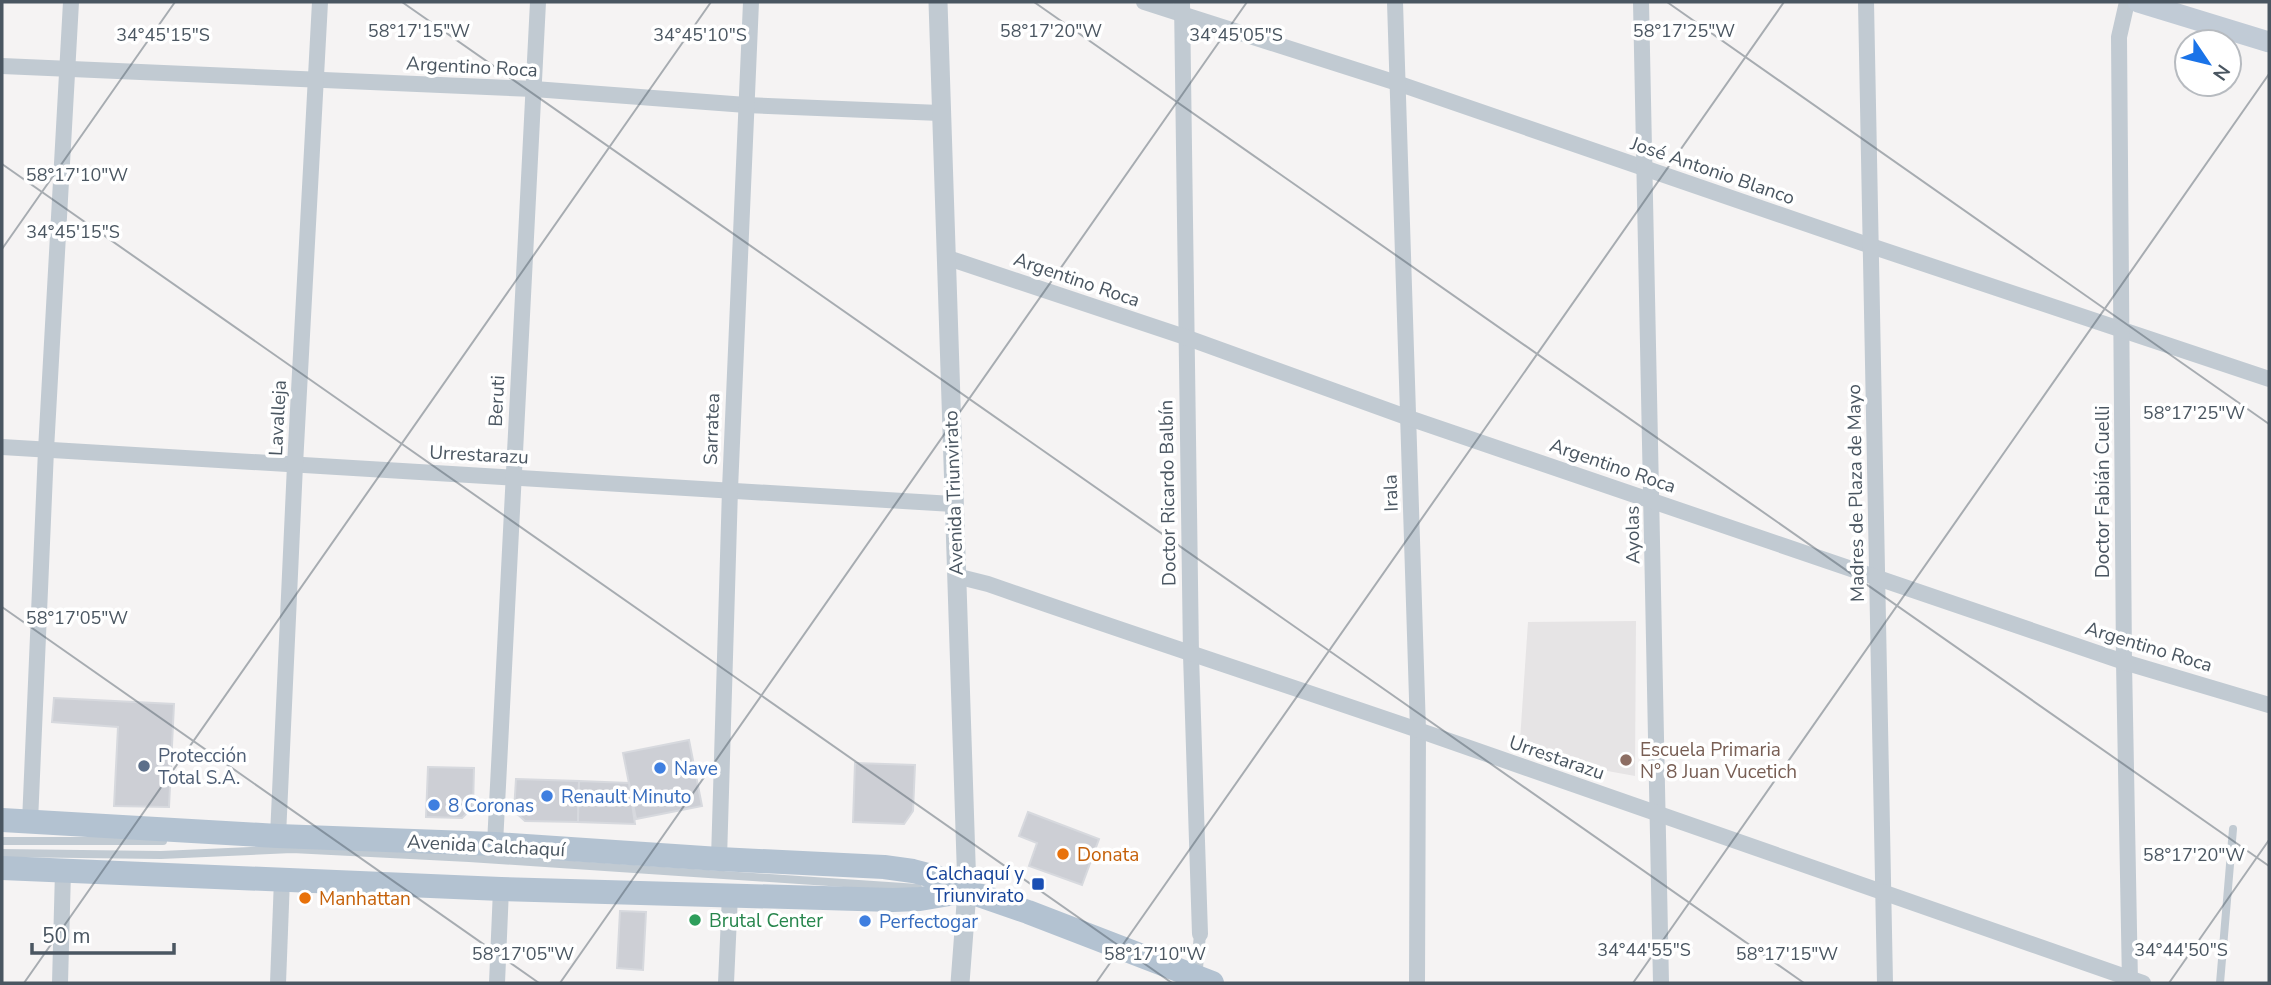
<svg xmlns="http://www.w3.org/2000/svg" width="2271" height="985" viewBox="0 0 2271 985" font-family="'Nunito Sans',sans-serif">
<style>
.education{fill:#e6e4e5}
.building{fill:#cdcfd5;stroke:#d7d9de;stroke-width:2}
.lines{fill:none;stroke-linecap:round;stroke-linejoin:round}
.service{stroke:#c1cad2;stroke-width:8}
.pedestrian{stroke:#c1cad2;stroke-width:12}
.minor{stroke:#c1cad2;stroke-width:16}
.tertiary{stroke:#c1cad2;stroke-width:19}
.secondary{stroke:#c1cbd6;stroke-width:21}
.primary{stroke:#b3c2d1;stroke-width:24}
.ticks{fill:none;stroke:#4a5661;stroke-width:2;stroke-opacity:0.45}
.education-dot{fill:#8d6e63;stroke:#fff;stroke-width:2.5}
.service-dot{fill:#5c6f8a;stroke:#fff;stroke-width:2.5}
.shop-dot{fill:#3f7fe0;stroke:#fff;stroke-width:2.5}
.food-dot{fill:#e8710a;stroke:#fff;stroke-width:2.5}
.transit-dot{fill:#1a4fb4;stroke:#fff;stroke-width:2.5}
.leisure-dot{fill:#2e9e5b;stroke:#fff;stroke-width:2.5}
.labels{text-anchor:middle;stroke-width:7;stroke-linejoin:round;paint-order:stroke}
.street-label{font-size:19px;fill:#4a5661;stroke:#fff}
.education-label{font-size:19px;fill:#785e54;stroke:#fff;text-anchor:start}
.service-label{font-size:19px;fill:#4e5e75;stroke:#fff;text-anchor:start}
.shop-label{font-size:19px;fill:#366cbe;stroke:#fff;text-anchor:start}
.food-label{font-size:19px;fill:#c56008;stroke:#fff;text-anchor:start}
.transit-label{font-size:19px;fill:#164399;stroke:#fff;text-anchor:end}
.leisure-label{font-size:19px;fill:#27864d;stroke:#fff;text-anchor:start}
.ticks-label{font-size:18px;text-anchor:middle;fill:#4a5661;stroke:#fff;stroke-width:7;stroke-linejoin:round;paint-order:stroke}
</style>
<rect width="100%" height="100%" fill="#f5f3f3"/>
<path class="education" d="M1636,621l-1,155 -116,-21 9,-133z"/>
<g class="building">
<path d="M54,698l120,6 -5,103 -55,-1 4,-79 -66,-5z"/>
<path d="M689,740l13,66 -66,13 -13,-66z"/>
<path d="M855,763l60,2 -2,46 -9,13 -51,-2z"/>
<path d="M428,767l46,1 -1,39 -11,11 -36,-1z"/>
<path d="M516,779l63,2 -1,41 -53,-1 -11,-10z"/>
<path d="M579,781l50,2 6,41 -57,-2z"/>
<path d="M1028,812l71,27 -17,46 -53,-19 8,-23 -18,-7z"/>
<path d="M620,911l26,1 -3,58 -26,-2z"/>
</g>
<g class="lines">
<g class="service">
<path d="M2,841h161"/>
<path d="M2,853l159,2 131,-6 177,9 449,30"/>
<path d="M2220,983l13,-154"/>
</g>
<path class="pedestrian" d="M1196,979l4,-45"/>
<g class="minor">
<path d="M1144,2l253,81 474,163 398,133"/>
<path d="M1182,2l9,653 9,279"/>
<path d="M1395,2l23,728 -1,253"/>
<path d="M1641,2l20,981"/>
<path d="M1866,2l19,981"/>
<path d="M2127,2l-8,35 5,625 6,321"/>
<path d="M2,66l532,23 212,16 194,8"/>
<path d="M945,257l240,80 224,81 715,244 145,43"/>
<path d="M2,447l951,57"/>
<path d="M956,576l32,8c143,50 287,97 430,146 242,83 483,170 725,253"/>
<path d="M30,822l16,-372 25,-448"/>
<path d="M278,836l17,-371 25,-463"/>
<path d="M495,844l43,-842"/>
<path d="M719,859l11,-370 21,-487"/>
<path d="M60,983l3,-112"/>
<path d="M278,983l4,-104"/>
<path d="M497,983l4,-94"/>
<path d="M726,983l4,-88"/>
</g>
<path class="tertiary" d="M938,2l29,889 -7,92"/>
<path class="secondary" d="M2138,2l131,40"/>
<g class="primary">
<path d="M2,820l276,16 217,8 224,15 165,8 29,4 23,6 31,14 61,21 184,71"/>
<path d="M2,868l499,21 392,11 27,-1 47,-8"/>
</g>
</g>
<path class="ticks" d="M402,2l1402,981M1034,2l1235,864M1667,2l602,422M2,164l1170,819M2,249l173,-247M2,607l537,376M24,983l687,-981M560,983l687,-981M1096,983l688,-981M1633,983l636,-909M2169,983l100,-143"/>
<circle class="education-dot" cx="1626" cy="760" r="7"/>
<circle class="service-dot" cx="144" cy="766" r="7"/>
<g class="shop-dot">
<circle cx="660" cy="768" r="7"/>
<circle cx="547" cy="796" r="7"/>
<circle cx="434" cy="805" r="7"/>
<circle cx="865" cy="921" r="7"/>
</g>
<g class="food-dot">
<circle cx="1063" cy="854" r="7"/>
<circle cx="305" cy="898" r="7"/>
</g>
<rect class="transit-dot" x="1031" y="877" width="14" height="14" rx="3.5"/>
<circle class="leisure-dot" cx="695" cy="920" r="7"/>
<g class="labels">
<g class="street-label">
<text transform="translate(472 66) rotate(3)" y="7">Argentino Roca</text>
<text transform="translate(1713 170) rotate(19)" y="7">José Antonio Blanco</text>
<text transform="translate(1077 279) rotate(19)" y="7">Argentino Roca</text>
<text transform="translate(496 401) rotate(-87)" y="7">Beruti</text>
<text transform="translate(277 418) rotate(-87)" y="7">Lavalleja</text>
<text transform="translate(711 429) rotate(-88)" y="7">Sarratea</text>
<text transform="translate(479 454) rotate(3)" y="7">Urrestarazu</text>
<text transform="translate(1613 465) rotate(19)" y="7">Argentino Roca</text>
<text transform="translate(2102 492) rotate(-90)" y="7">Doctor Fabián Cuelli</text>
<text transform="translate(953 493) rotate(-92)" y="7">Avenida Triunvirato</text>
<text transform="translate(1167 493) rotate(-91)" y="7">Doctor Ricardo Balbín</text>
<text transform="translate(1390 493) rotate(-92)" y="7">Irala</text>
<text transform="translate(1855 493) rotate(-91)" y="7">Madres de Plaza de Mayo</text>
<text transform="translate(1632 535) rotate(-91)" y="7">Ayolas</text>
<text transform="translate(2149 646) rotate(17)" y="7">Argentino Roca</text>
<text transform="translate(1557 757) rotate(19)" y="7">Urrestarazu</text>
<text transform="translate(486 845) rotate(3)" y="7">Avenida Calchaquí</text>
</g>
<g class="education-label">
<text x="1640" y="756">Escuela Primaria<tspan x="1640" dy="22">N° 8 Juan Vucetich</tspan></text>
</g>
<g class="service-label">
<text x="158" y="762">Protección<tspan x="158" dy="22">Total S.A.</tspan></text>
</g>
<g class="shop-label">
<text x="674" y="775">Nave</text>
<text x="561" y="803">Renault Minuto</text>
<text x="448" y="812">8 Coronas</text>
<text x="879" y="928">Perfectogar</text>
</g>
<g class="food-label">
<text x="1077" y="861">Donata</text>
<text x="319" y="905">Manhattan</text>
</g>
<g class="transit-label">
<text x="1024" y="880">Calchaquí y<tspan x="1024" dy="22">Triunvirato</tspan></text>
</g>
<g class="leisure-label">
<text x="709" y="927">Brutal Center</text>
</g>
</g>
<g class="ticks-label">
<text x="419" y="37">58°17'15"W</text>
<text x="1051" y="37">58°17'20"W</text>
<text x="1684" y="37">58°17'25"W</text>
<text x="163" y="41">34°45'15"S</text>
<text x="700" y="41">34°45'10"S</text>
<text x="1236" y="41">34°45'05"S</text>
<text x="77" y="181">58°17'10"W</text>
<text x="73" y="238">34°45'15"S</text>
<text x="2194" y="419">58°17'25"W</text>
<text x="77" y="624">58°17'05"W</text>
<text x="2194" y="861">58°17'20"W</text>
<text x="1644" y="956">34°44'55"S</text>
<text x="2181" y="956">34°44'50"S</text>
<text x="523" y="960">58°17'05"W</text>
<text x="1155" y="960">58°17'10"W</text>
<text x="1787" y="960">58°17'15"W</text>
</g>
<rect width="2271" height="985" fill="none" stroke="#4a5661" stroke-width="7"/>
<g transform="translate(2208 63) rotate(125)"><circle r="33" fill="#ffffff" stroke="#b7bbc0" stroke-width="2"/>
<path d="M0-5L12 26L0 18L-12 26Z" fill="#1a73e8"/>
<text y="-10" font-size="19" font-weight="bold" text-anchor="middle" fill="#4a5661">N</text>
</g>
<path d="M32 943v10h142v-10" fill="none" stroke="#4a5661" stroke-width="3.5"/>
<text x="42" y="943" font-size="21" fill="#4a5661" stroke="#ffffff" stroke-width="5" paint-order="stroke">50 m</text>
</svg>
